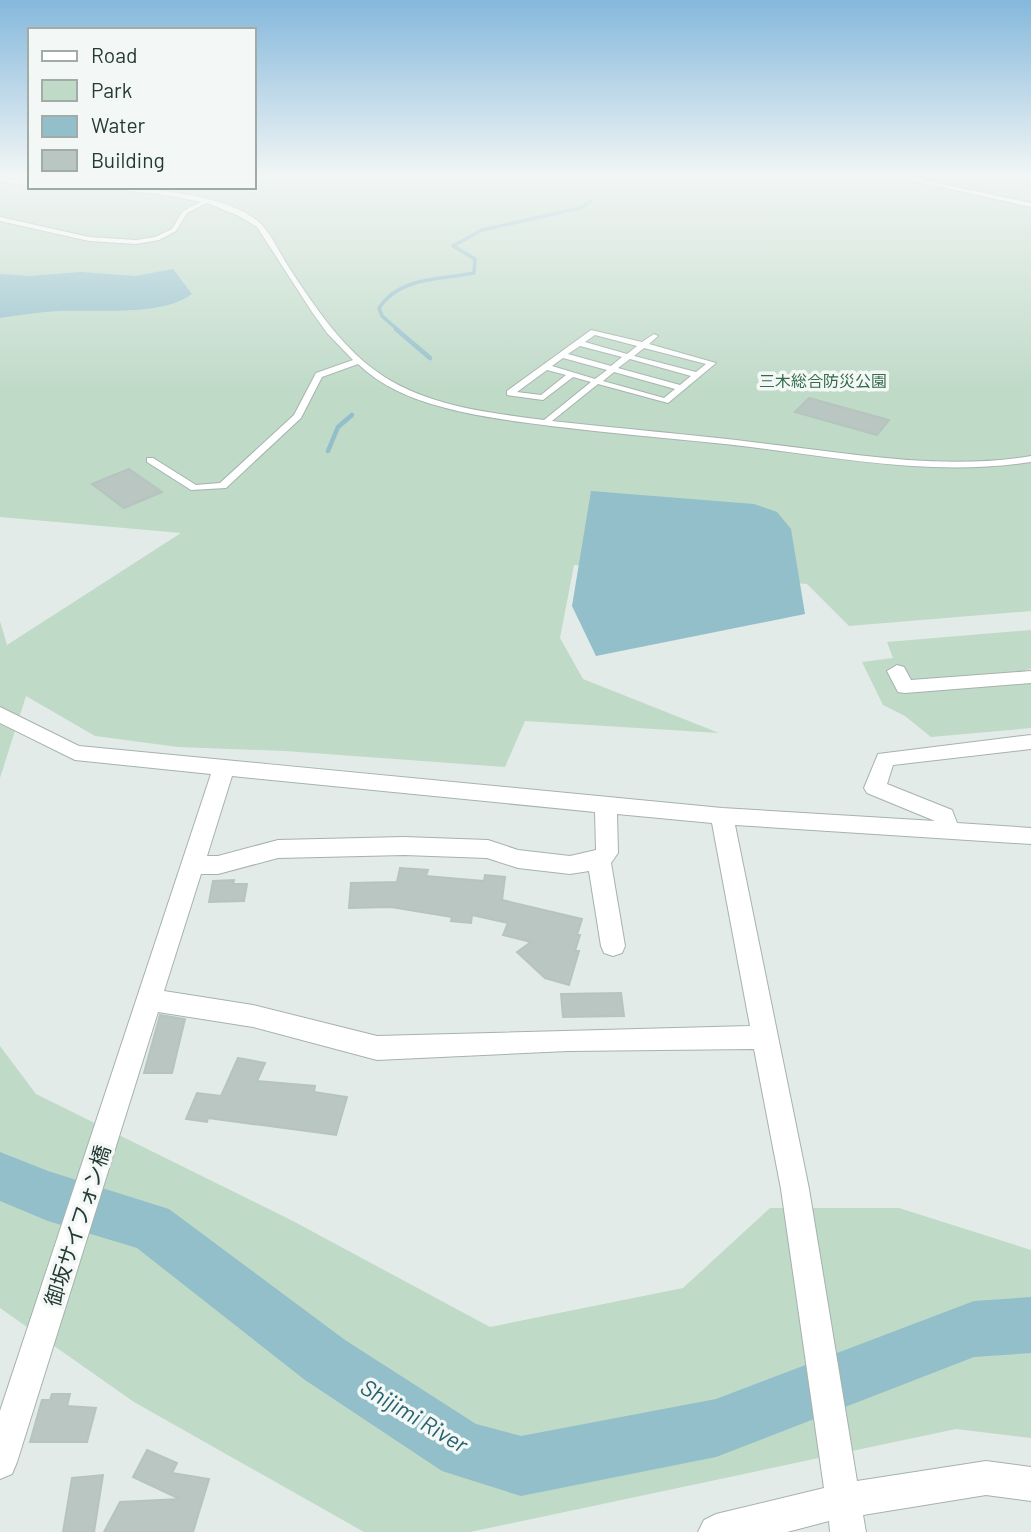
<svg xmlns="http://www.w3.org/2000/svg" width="1031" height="1532" viewBox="0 0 1031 1532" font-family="Barlow,'Noto Sans JP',sans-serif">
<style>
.green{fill:#bfdac7}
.water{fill:#92bfc9}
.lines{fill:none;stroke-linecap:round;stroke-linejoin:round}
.stream-far1{stroke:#92bfc9;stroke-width:3.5}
.stream{stroke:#92bfc9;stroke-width:4.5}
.river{fill:#92bfc9;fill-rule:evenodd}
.building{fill:#b9c6c1;stroke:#b6c4bf;stroke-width:2}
.service-casing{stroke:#a6b2af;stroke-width:2}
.minor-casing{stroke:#a6b2af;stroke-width:2}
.service{fill:#fff;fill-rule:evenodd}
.minor{fill:#fff;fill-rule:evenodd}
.labels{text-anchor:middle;stroke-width:7;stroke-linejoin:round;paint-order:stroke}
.far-park-label{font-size:16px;fill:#346c4b;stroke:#f3f8f6}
.near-street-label{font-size:21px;fill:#253a35;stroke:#f3f8f6}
.near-water-label{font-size:23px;font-style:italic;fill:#26616f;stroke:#f3f8f6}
</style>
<rect width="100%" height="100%" fill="#e3ebe8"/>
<g class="green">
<path d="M0,176h30v11h224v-11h777v435l-182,15 -42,-42 -233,-19 -14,73 23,41 136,54 -194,-12 -20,46 -220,-16 -107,-4 -83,-11 -69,-40 -26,82v-157l7,24 174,-112 -181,-16z"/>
<path d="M1031,630v39l-6,1 6,10v48l-100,9 -26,-21 -22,-11 -21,-43 31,-4 -6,-16z"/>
<path d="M0,1046l36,48 255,126 199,107 193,-39 87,-80h129l132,42v188l-75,-9 -486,103h-106l-230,-130 -134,-94z"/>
</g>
<g class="water">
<path d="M173,269l19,25c-31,23 -94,15 -133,17 -19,1 -39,4 -59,7v-44l29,2 52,-4 54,4z"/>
<path d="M591,491l163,13 23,8 14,17 14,85 -209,42 -24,-50z"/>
</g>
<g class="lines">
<path class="stream-far1" d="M398,330l-16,-14 -3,-8c21,-32 62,-28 95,-35l1,-14 -22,-13 29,-16 98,-22 11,-7"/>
<g class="stream">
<path d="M396,329l34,29"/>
<path d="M328,451l10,-24 14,-12"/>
</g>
<path class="river" d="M0,1152l48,19 121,38 176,131 131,84 45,12 195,-37 258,-98 57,-4v56l-57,4 -258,100 -195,39 -79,-25 -137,-91 -168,-132 -89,-27 -48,-20z"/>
</g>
<g class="building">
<path d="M809,398l80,22 -12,15 -82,-23z"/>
<path d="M129,469l33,23 -38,16 -32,-24z"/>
<path d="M400,868l28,2 -2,6 58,5 1,-6 20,2 -3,23 80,19 -5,16h3l-5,16h4l-10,34 -24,-7 -28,-26 14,-10 -28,-7 5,-12 -36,-8 -1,8 -20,-2 1,-4 -61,-10 -42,1 2,-25 46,-1z"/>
<path d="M234,880l-1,4h14l-3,17 -35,1 4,-21z"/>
<path d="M621,993l3,23 -61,1 -2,-23z"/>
<path d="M160,1015l25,4 -13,54h-28z"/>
<path d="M238,1058l27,5 -8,18 58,5 -1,6 33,5 -11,38 -128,-17 -1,4 -21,-3 11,-26 24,3z"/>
<path d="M52,1394h18l-3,12 29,2 -9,34h-57l12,-42h8z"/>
<path d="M147,1450l30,13 -5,10 37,6 -16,53h-89l16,-30 60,-3 -47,-22z"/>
<path d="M103,1475l-9,57h-31l9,-54z"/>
</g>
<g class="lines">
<defs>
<g id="service">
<path d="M892,176h12l127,27v4z"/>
<path d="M0,178l30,3v4l-30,-3z"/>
<path d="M93,187c44,0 137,5 169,38 10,11 18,28 26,41 23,35 47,72 80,99 49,40 115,47 176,55l47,-38 -18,-5 -30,23 -36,-5v-4l84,-61 51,12 12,-8 4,2 -9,8 67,19 -48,40 -70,-19 -46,37c69,8 139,13 208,22 90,10 180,28 271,13v6c-102,16 -204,-7 -306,-18 -58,-6 -116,-11 -174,-18 -36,-5 -74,-9 -109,-19 -31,-8 -61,-21 -84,-43l-36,13 -21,41 -75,70 -35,2 -44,-28v-4h6l43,27 24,-2 74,-68 22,-42 37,-13 -26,-27 -15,-21 -55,-85 -18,-11 -32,-13 -20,10 -11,18 -17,9 -23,4 -47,-3 -89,-20v-4l89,20 47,3 19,-3 17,-8 11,-18 18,-9 -41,-8zM595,335l42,11 -10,8 -42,-12zM580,346l42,11 -11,9 -43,-12zM644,348l62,16 -10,8 -62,-16zM563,358l44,12 -12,9 -43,-13zM630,359l61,17 -11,9 -62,-17zM547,370l19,5 -25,20 -24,-3zM614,372l61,17 -11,9 -61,-17z"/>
</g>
<g id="minor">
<path d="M897,665l7,2 7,13 120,-9v12l-126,10 -7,-1 -11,-21z"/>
<path d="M0,707l79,39 643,62 213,13 -68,-28 -3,-5 14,-34 153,-19v14l-138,16 -6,19 65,26 5,13 74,5v16l-296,-19 74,364 48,292 129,-20 45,6v34l-45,-6 -123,20 3,17h-36l-1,-11 -42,11h-89l6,-12 12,-6 108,-26 -43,-299 -27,-140 -186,2 -191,9 -124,-33 -95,-15 -141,450 -5,12 -12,5v-68l211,-637 -136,-14 -75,-37zM232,776l363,36 1,38 -26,6 -52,-6 -30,-10 -84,-3 -126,3 -60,16h-11zM617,814l95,9 38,203 -373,10 -124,-31 -89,-14 37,-117h17l60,-16 126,-3 83,3 31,10 52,6 19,-3 12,75 3,7 9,3 9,-3 3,-7 -14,-83 7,-10z"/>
</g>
</defs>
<use href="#service" class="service-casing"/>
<use href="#minor" class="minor-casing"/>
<use href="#service" class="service"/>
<use href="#minor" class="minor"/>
</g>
<linearGradient id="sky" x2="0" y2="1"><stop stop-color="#85b8dc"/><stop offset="0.45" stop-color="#f2f6f5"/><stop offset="1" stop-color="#f2f6f5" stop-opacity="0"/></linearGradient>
<rect width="1031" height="391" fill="url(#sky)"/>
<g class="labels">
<g class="far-park-label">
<text x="823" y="387">三木総合防災公園</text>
</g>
<g class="near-street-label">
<text transform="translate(78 1226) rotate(-72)" y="7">御坂サイフォン橋</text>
</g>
<g class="near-water-label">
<text transform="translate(414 1416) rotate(31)" y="8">Shijimi River</text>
</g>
</g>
<rect x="28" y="28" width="228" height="161" fill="#f3f8f6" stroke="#a1aca9" stroke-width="2"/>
<rect x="42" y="51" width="35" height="10" fill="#ffffff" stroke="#a1aca9" stroke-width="2"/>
<text x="91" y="63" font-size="21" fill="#253a35">Road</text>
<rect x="42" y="80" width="35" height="21" fill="#bfdac7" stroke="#a1aca9" stroke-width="2"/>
<text x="91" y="98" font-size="21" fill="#253a35">Park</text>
<rect x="42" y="116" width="35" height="21" fill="#92bfc9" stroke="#a1aca9" stroke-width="2"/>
<text x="91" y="133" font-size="21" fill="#253a35">Water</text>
<rect x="42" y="150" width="35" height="21" fill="#b9c6c1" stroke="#a1aca9" stroke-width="2"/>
<text x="91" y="168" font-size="21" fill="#253a35">Building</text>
</svg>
